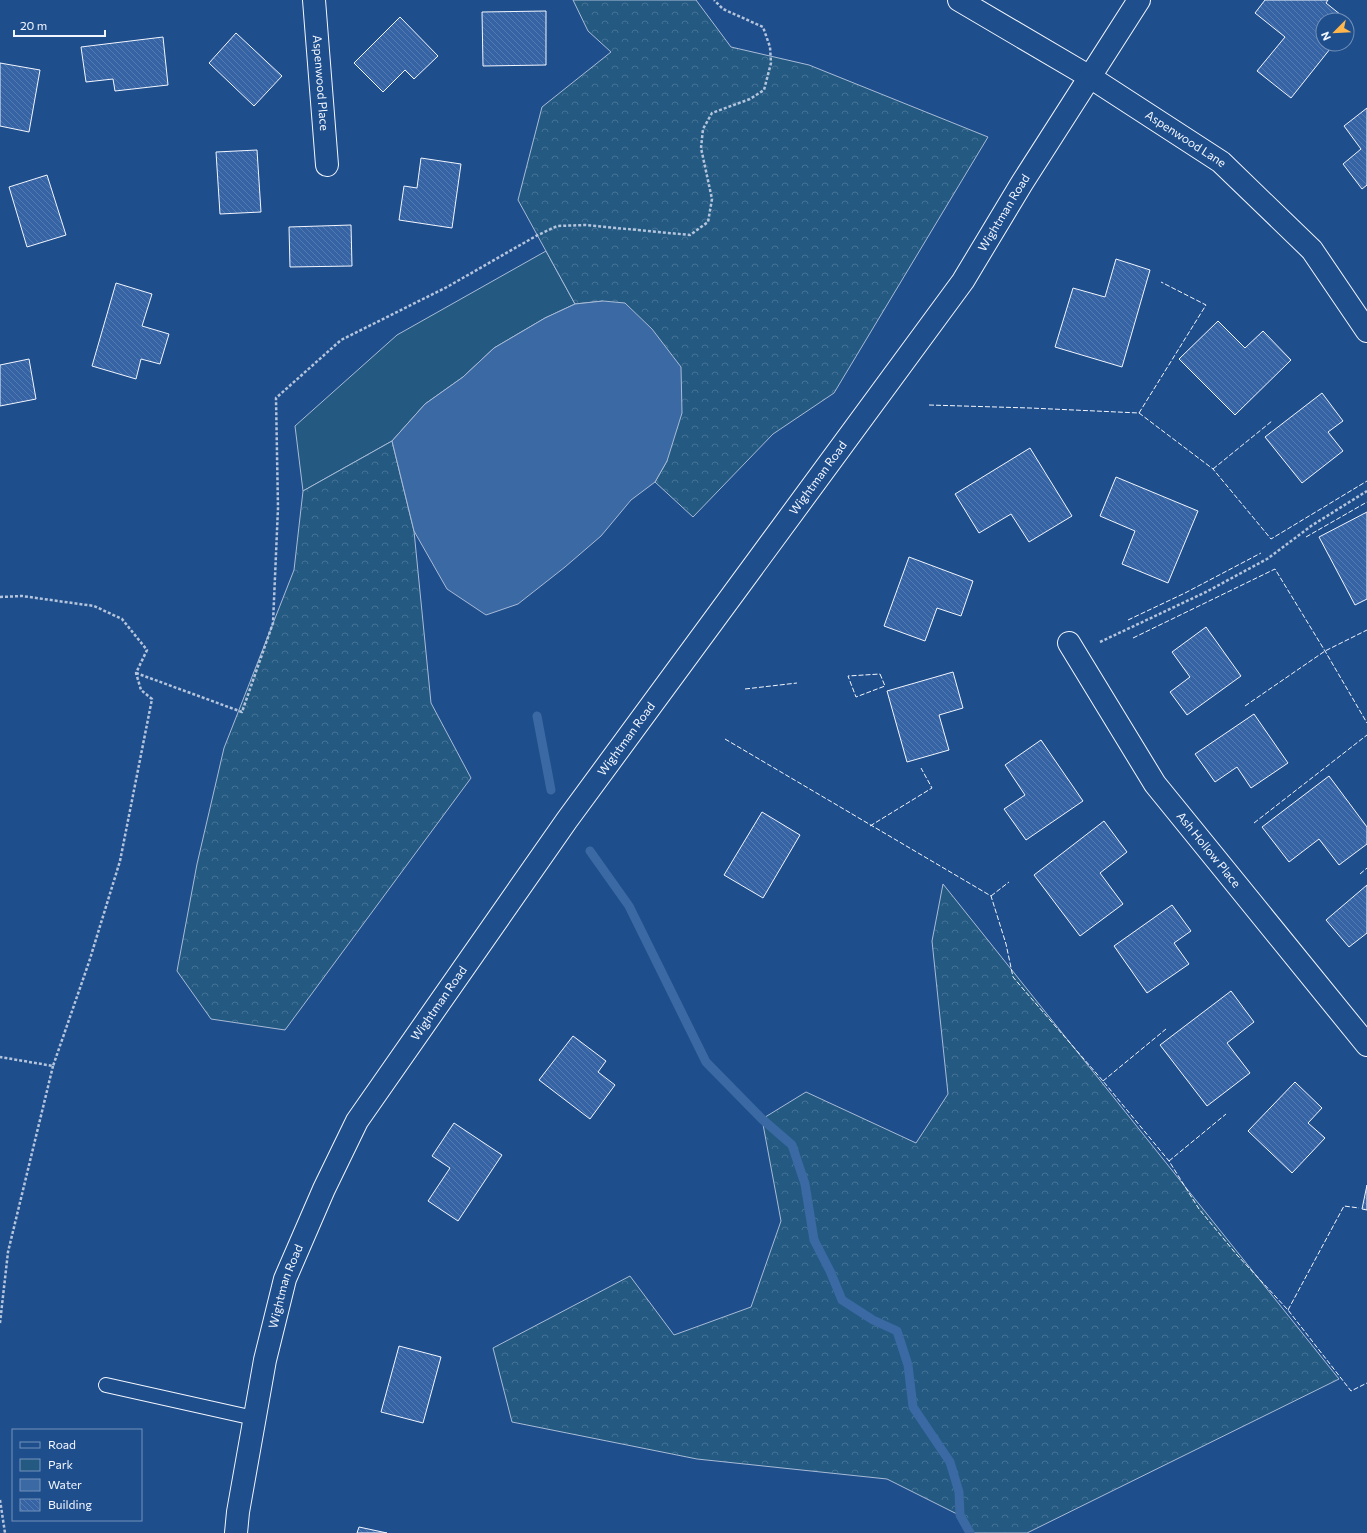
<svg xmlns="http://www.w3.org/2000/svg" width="1367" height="1533" viewBox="0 0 1367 1533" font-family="Commissioner,sans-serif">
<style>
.green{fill:#245a82;stroke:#a8bbd7}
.forest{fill:url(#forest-crowns);stroke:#a8bbd7}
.water{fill:#3b69a3;stroke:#a8bbd7}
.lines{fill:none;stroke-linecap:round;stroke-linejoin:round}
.stream{stroke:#3b69a3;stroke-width:9}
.building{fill:url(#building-back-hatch);stroke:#f2f6ff}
.service-casing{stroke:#f2f6ff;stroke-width:16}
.minor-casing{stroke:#f2f6ff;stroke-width:24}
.secondary-casing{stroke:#f2f6ff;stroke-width:24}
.path{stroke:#b3c4dc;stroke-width:2.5;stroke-dasharray:3 2;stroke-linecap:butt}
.service{stroke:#1f4e8c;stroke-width:14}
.minor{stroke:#1f4e8c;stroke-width:22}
.secondary{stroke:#1f4e8c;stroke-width:22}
.fence{stroke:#f2f6ff;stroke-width:1;stroke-dasharray:5 2;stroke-linecap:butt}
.labels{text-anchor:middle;stroke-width:3;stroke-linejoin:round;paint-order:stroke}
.street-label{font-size:12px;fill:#f2f6ff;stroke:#1f4e8c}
</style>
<defs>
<pattern id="forest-crowns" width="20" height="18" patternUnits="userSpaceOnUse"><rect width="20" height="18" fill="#245a82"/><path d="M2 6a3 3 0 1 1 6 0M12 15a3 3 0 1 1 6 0" fill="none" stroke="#447295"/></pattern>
<pattern id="building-back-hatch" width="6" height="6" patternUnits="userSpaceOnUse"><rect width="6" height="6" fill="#3563a3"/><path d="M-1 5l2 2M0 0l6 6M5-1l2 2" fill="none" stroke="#537ab1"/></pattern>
</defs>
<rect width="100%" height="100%" fill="#1f4e8c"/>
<path class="green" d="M546,251l29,53 -30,14 -51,30 -31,29 -38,27 -33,37 -89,50 -8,-65 102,-91z"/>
<g class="forest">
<path d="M573,0h123l35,47 78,18 179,72 -154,256 -61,41 -80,83 -38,-35 12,-21 -64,-160 -28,3 -57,-104 24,-93 69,-55 -23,-21z"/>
<path d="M392,441l22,90 17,172 40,75 -186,252 -74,-11 -34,-48 20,-107 27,-116 70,-178 9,-79z"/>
<path d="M943,884l396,495 -312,154h-57l-11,-18 -72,-36 -190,-20 -185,-37 -19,-74 137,-72 44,59 77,-28 30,-86 -19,-102 44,-27 110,51 32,-49 -16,-153z"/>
</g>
<path class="water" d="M603,301l22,2 27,26 29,38 1,46 -15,48 -12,21 -24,18 -30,36 -36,31 -47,37 -32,11 -39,-26 -33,-58 -22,-90 33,-37 38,-27 31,-29 51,-30 30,-14z"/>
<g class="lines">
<g class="stream">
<path d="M537,716l14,74"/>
<path d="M590,851l39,55 77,156 56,57 30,26 13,39 9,56 16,31 12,29 31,20 24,11 11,34 5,42 37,55 9,30 1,23 10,18"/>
</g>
</g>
<g class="building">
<path d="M1265,0h63l-2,3 25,20 -4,5v-8h-24v24h11l-43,54 -34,-27 28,-34 -30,-24z"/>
<path d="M546,11v54l-63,1 -1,-54z"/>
<path d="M400,17l38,39 -24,23 -9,-9 -22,22 -29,-29z"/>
<path d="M236,33l46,43 -28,30 -45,-43z"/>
<path d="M163,37l5,48 -53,6 -2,-12 -27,3 -5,-35z"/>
<path d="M0,63l40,7 -11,62 -29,-6z"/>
<path d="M1367,108v77l-5,4 -19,-25 18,-15 -17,-23z"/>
<path d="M257,150l4,62 -41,2 -4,-62z"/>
<path d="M421,158l40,6 -9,64 -53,-8 5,-34 13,2z"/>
<path d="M47,175l19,60 -39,12 -18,-60z"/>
<path d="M351,225l1,41 -62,1 -1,-40z"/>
<path d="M1116,259l34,11 -28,97 -67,-20 18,-59 32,9z"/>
<path d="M116,283l36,11 -10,32 27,8 -9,30 -19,-5 -5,20 -44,-13z"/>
<path d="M1218,321l27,27 18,-17 28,29 -56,55 -56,-56z"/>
<path d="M29,359l7,40 -36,7v-41z"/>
<path d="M1322,393l21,28 -15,11 15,19 -41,32 -37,-46z"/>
<path d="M1030,448l42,68 -43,26 -18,-28 -32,19 -24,-39z"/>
<path d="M1116,477l82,34 -30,72 -46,-19 13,-33 -35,-15z"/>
<path d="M1367,512v87l-12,6 -36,-68z"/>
<path d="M909,557l64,24 -12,35 -24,-8 -12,33 -41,-15z"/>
<path d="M1206,627l35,49 -54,39 -17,-23 20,-15 -18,-25z"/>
<path d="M953,672l10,36 -24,7 10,35 -42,12 -20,-71z"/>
<path d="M1254,714l34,49 -37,25 -14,-21 -22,15 -20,-28z"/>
<path d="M1041,740l42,61 -57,39 -22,-31 21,-14 -20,-30z"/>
<path d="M1329,776l38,51v17l-28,21 -20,-26 -30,23 -27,-35z"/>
<path d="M762,812l38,23 -37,63 -39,-23z"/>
<path d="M1104,821l23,31 -27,21 23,31 -43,32 -46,-61z"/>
<path d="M1367,885v48l-18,14 -23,-27z"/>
<path d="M1172,905l19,26 -17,12 15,21 -42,29 -33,-47z"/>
<path d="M1231,991l23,31 -27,21 23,30 -43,33 -47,-61z"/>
<path d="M573,1036l33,25 -8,11 17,13 -25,34 -51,-39z"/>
<path d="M1295,1082l27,26 -14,15 17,15 -33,35 -44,-42z"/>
<path d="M454,1123l48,32 -44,66 -30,-20 22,-33 -18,-12z"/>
<path d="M1367,1185v25l-5,-1z"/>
<path d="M399,1346l42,11 -18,66 -42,-11z"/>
<path d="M359,1527l28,6h-30z"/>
</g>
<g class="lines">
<defs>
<path id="service" d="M106,1385l148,33"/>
<g id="minor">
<path id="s1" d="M314,0l13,165"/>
<path id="s2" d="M959,0l131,77 131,85 91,88 55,81"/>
<path id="s3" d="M1069,643l86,141 212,261"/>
</g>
<g id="secondary">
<path id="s4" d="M236,1533l2,-21 27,-152 20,-81 39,-90 33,-68 210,-301 396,-539 59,-98 117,-183"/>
</g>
</defs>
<use href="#service" class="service-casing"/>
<use href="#minor" class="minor-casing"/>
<use href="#secondary" class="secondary-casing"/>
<g class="path">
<path d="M0,597l22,-1 72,10 28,13 25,31 -11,23 5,17 11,9 -32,162 -31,101 -36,104 -53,-9"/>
<path d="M1100,642l106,-50 61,-33 44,-33 56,-35"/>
<path d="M136,673l106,39 31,-89 5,-115 -2,-110 65,-58 106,-53 89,-51 21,-10 28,-1 105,10 18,-13 4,-23 -11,-51 2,-19 9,-16 38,-14 14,-9 7,-27 -1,-16 -7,-20 -40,-18 -9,-9"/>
<path d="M0,1323l8,-71 45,-186"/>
<path d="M0,1500l5,33"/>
</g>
<use href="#service" class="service"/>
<use href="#minor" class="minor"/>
<use href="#secondary" class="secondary"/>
<g class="fence">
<path d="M929,405l101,3 109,5 74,56 58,70 96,-58"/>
<path d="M1139,413l67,-108 -45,-23"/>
<path d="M1213,469l59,-48"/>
<path d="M1306,537l61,-35"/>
<path d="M1128,620l57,-27 76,-40"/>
<path d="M1133,638l142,-69 50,82 42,72"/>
<path d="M880,674l5,12 -29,11 -8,-21z"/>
<path d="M745,689l52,-6"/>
<path d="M1245,706l80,-55 42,-21"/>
<path d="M725,739l266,157 15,48 7,33 11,13 79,91 66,80 30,48 38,46 51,55 63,81 16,-8"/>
<path d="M1254,823l113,-88"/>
<path d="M870,826l62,-38 -11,-20"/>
<path d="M1360,874l7,-6"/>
<path d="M991,896l18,-14"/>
<path d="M1103,1081l63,-52"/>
<path d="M1169,1161l57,-47"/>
<path d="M1288,1310l56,-104 15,2"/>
</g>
</g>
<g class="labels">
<g class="street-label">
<text dy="4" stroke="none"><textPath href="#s1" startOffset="83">Aspenwood Place</textPath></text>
<text dy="4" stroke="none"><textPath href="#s2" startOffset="266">Aspenwood Lane</textPath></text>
<text dy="4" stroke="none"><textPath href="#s4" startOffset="1548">Wightman Road</textPath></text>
<text dy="4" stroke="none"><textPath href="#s4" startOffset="1224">Wightman Road</textPath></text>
<text dy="4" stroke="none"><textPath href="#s4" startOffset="900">Wightman Road</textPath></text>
<text dy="4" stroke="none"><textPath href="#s3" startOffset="250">Ash Hollow Place</textPath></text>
<text dy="4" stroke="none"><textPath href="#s4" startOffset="576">Wightman Road</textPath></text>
<text dy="4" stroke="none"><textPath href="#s4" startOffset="252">Wightman Road</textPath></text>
</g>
</g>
<rect x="12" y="1429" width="130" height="92" fill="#1f4e8c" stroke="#7391ba"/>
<rect x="20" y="1442" width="20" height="6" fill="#1f4e8c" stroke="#7391ba"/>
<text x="48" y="1449" font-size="12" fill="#f2f6ff">Road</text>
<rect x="20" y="1459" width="20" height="12" fill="#245a82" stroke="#7391ba"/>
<text x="48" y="1469" font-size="12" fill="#f2f6ff">Park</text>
<rect x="20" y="1479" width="20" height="12" fill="#3b69a3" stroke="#7391ba"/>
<text x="48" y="1489" font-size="12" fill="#f2f6ff">Water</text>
<rect x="20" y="1499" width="20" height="12" fill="url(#building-back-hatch)" stroke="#7391ba"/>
<text x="48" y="1509" font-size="12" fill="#f2f6ff">Building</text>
<g transform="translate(1335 32) rotate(246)"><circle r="19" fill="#1f4e8c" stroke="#7391ba"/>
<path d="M0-3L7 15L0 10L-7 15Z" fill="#ffb74d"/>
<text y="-6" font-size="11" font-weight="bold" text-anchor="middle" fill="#f2f6ff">N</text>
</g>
<path d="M14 30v6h91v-6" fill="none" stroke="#f2f6ff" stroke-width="2"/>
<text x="20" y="30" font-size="12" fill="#f2f6ff" stroke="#1f4e8c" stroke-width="3" paint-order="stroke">20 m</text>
</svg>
